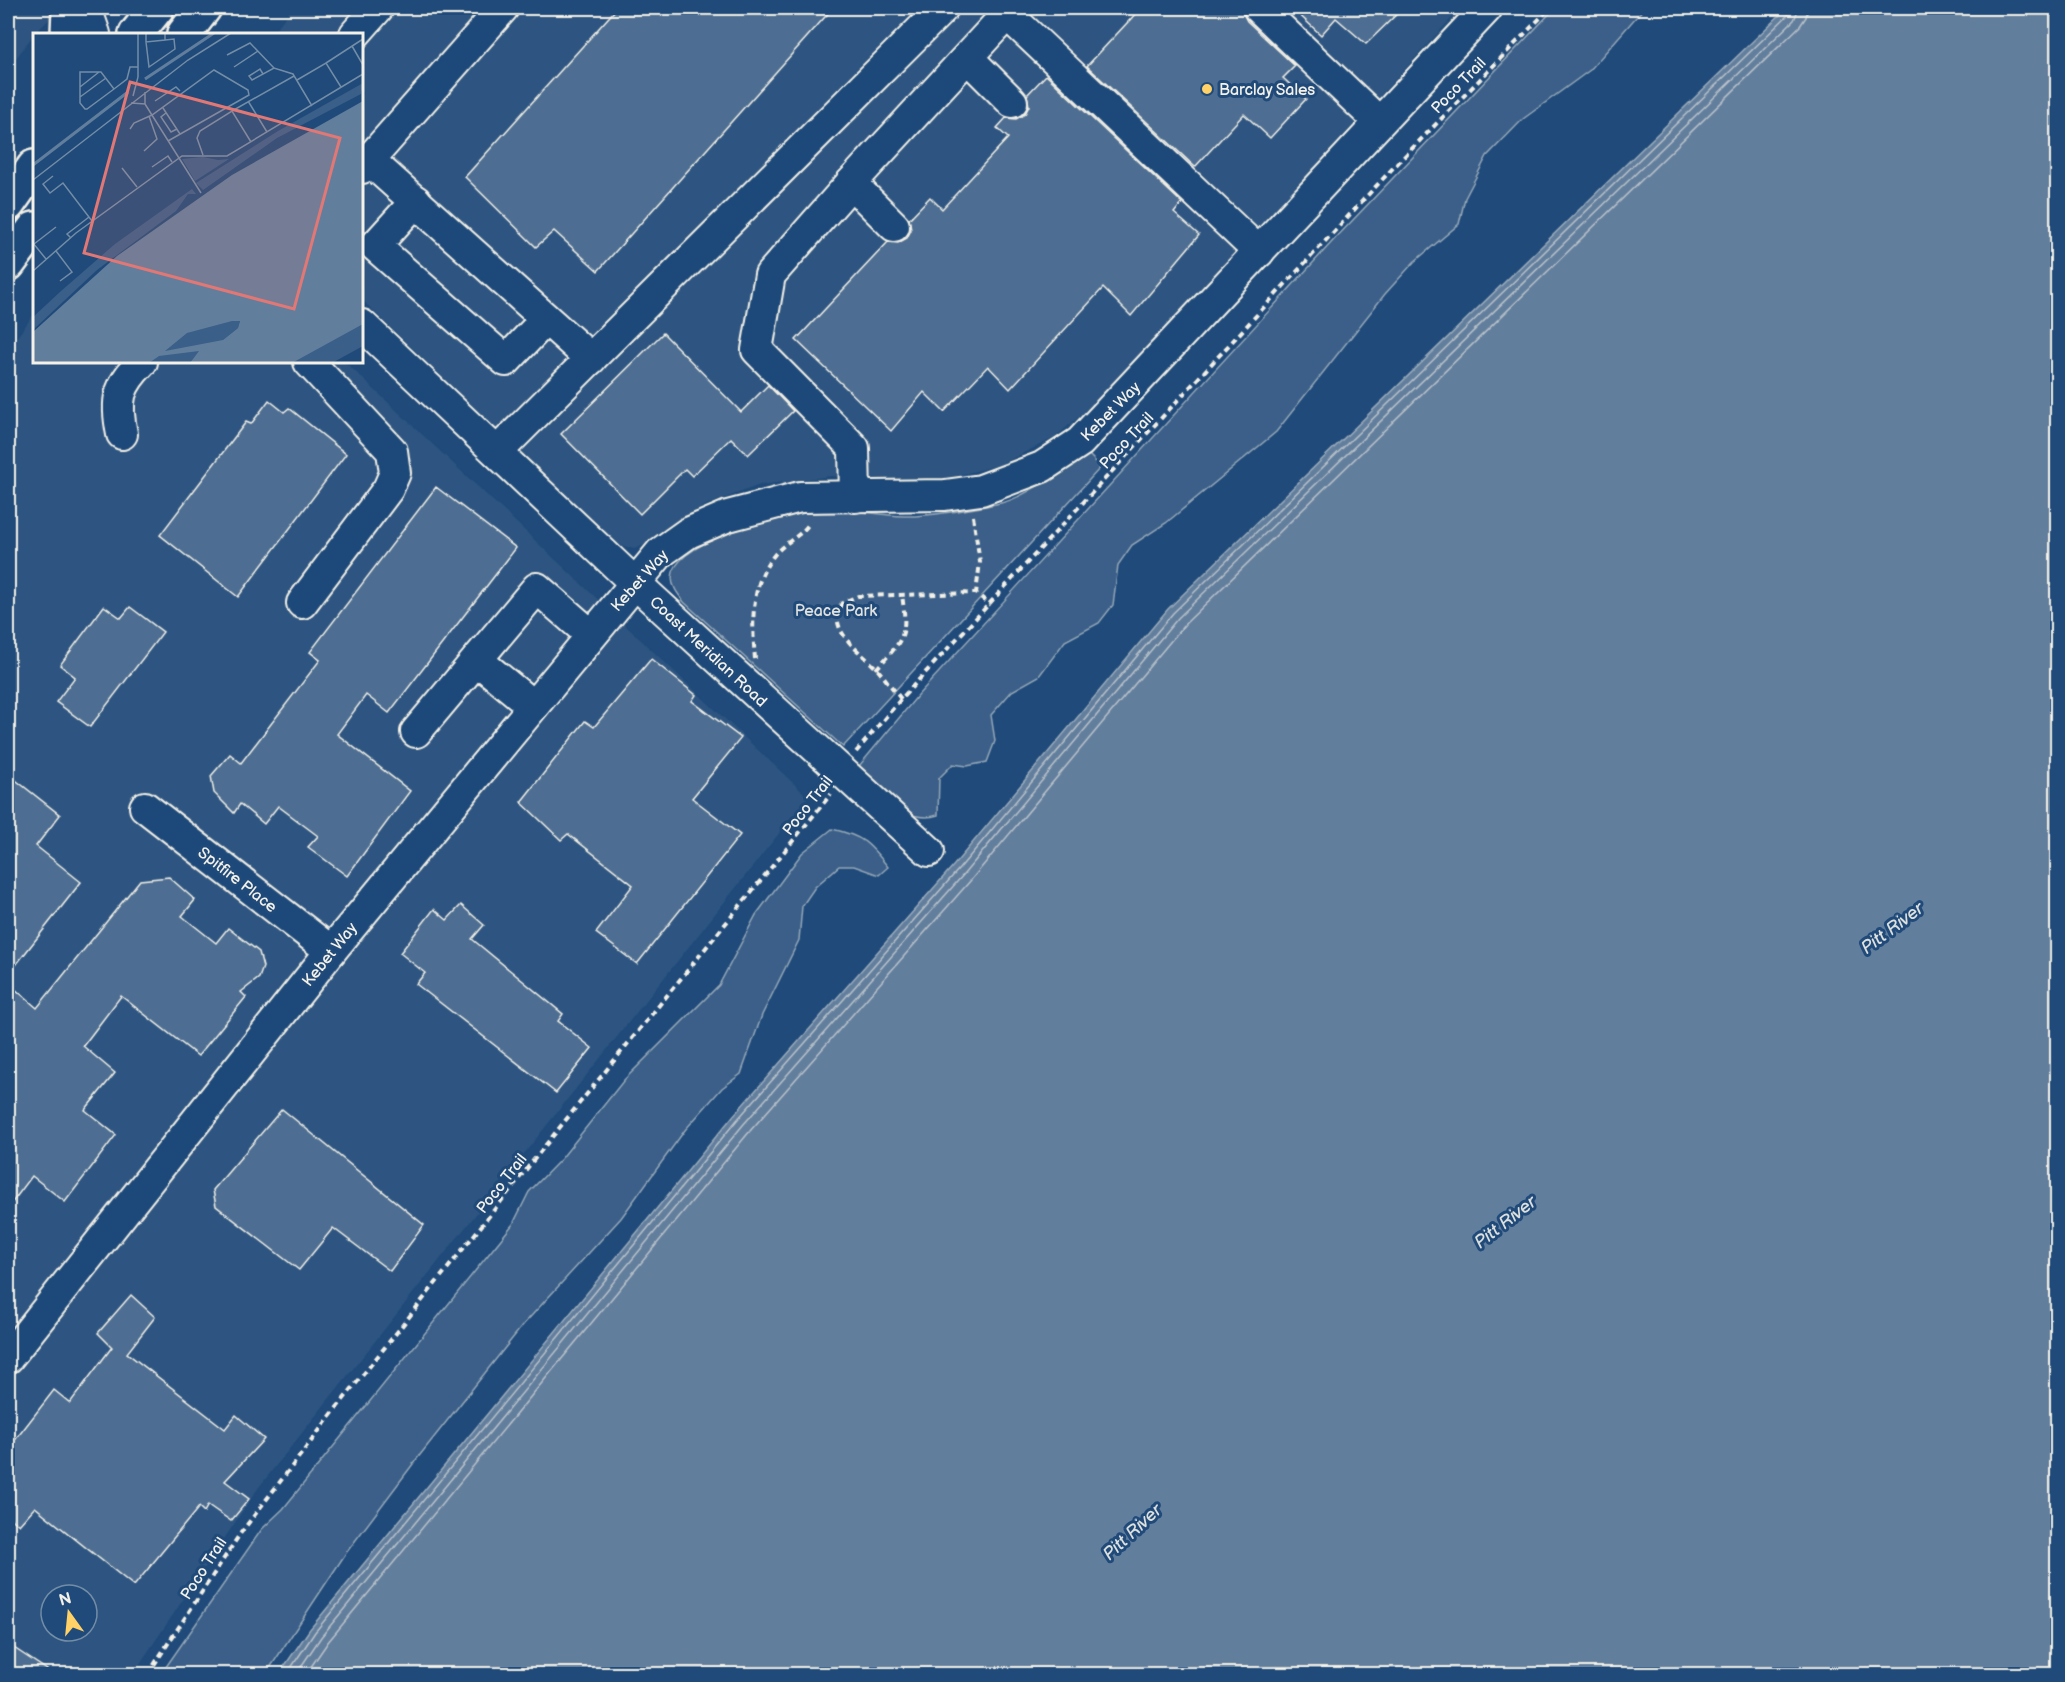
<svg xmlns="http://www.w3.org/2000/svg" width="2065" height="1682" viewBox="0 0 2065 1682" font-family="'Balsamiq Sans',sans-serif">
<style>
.built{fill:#2d5581;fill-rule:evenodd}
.green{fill:#3a5f88;stroke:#97a8b8;stroke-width:1.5}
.water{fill:#627e9d;stroke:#9cacbb;stroke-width:1.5}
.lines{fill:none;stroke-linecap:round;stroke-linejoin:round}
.shore{stroke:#bac3ca;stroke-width:1.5}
.stream{stroke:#9cacbb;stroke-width:6}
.building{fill:#4d6e92;stroke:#f4f1e8;stroke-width:1.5}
.minor-casing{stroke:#f4f1e8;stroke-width:34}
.highway-casing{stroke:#f4f1e8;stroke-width:38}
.path{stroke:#f4f1e8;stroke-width:4;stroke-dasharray:6 4.5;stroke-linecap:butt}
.minor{stroke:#1f4a7a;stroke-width:30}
.highway{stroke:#1f4a7a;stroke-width:33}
.poi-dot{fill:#ffd166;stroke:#1f4a7a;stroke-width:2}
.labels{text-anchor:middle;stroke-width:6;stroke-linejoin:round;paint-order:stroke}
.street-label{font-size:16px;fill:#f4f1e8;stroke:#1f4a7a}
.poi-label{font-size:16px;fill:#f4f1e8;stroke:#1f4a7a;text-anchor:start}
.park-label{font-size:16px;fill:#e1e2de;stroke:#1f4a7a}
.water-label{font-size:18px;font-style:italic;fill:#dee0dd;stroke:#1f4a7a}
.inset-river{fill:none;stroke:#627e9d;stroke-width:3}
.inset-road{fill:none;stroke:#748da6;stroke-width:1.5}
.view{fill:#e27875;fill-opacity:0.15;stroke:#e27875;stroke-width:3}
.inset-edge{fill:none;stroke:#f4f1e8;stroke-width:3}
</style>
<rect width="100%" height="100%" fill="#1f4a7a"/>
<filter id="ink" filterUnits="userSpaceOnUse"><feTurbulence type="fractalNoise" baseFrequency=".0167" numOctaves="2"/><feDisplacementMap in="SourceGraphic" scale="12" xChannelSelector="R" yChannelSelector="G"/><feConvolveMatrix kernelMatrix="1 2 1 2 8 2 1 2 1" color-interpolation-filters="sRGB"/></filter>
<g filter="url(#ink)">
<g class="built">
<path d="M8,8h53l-27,26 -26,35z"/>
<path d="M292,8h1169l-360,390 -47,40 -55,27 -51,13 -35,4 -82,-6 -71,9 -54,20 -33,19 -29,21 -10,4 -17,-5 -255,-244v-266h-90z"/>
<path d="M34,314v48h311l463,435 -549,690 -126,187h-125v-1325zM51,1595h36v36h-36z"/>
</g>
<g class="green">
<path d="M1555,8h89l-54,62 -67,49 -36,37 -22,42 -6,26 -45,38 -29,32 -109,138 -110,91 -34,22 -14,20 -5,40 -14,18 -34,18 -26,35 -27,15 -21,24 4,26 -8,21 -20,4 -14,-2 -14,14 -1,37c-31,11 -57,-23 -80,-41l1,-8 60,-72 413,-452z"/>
<path d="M1087,453l14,14 -258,280 -159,-145c-5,-7 -12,-15 -12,-24 0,-35 106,-63 134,-65 18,-1 36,-2 54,-1 18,1 37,5 55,4 29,-2 58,-7 86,-13 24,-5 65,-36 86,-50z"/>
<path d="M832,829c31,7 37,14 56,38l-9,8 -25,-9h-15l-24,21 -13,19 -3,34 -37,75 -21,59 -19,14 -37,42 -64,88 -98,107 -107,135 -70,93 -80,121h-105l101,-145 21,-20 230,-285 16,-32 32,-33 63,-79 95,-95 37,-70 46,-62z"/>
</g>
<path class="water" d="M1787,8h270v1666h-1778l31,-45 423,-513 221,-251 214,-256z"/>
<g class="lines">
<g class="shore">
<path d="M287,1674l28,-42 422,-512 222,-251 214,-256 616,-599 2,-6"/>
<path d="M296,1674l25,-37 422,-512 221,-251 214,-256 616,-598 5,-12"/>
<path d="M306,1674l22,-32 422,-511 221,-251 214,-256 615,-598 6,-9 2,-9"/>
</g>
<path class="stream" d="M8,105l2,-2"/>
</g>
<g class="building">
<path d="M617,8h216l-235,263 -44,-40 -18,16 -71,-70z"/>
<path d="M1141,8h99l7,13 48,45 -12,12 23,21 -36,39 -26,-24 -49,53 -108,-101z"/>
<path d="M1292,8h111l-37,36 -30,-26 -15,17z"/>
<path d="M1046,75l136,128 -8,10 25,22 -68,81 -28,-28 -93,101 -22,-23 -44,46 -20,-20 -33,39 -95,-91 92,-98 10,1 9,-5 4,-8 -2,-11 21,-22 12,12 66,-71 -11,-10 9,-10 10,1 9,-5 4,-8 -2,-11z"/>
<path d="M663,333l78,79 27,-27 25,26 -45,44 -17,-17 -39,38 -7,-7 -45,45 -79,-80z"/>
<path d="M269,400l15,12 5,-4 57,46 -108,143 -78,-62 86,-113 5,2z"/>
<path d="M436,487l80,61 -127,165 -23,-18 -29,39 73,57 -63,85 -39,-29 10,-11 -40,-30 -14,18 -24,-20 -6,9 -20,-20 -3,-17 19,-22 11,9 79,-103 -10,-8z"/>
<path d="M104,606l17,12 9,-11 33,25 -73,95 -34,-25 19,-25 -15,-12z"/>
<path d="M651,659l45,36 -4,6 49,37 -49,60 48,37 -103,129 -41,-31 37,-48 -65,-51 -7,6 -40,-38 64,-81 9,6z"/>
<path d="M8,774l52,41 -24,31 45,36 -73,93z"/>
<path d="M169,877l26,23 -13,16 34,27 12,-15 31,24 4,15 -4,11 -18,14 5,5 -48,59 -77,-60 -38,50 32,27 -30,37 31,25 -51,67 -33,-26 -24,32v-225l29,25 103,-128z"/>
<path d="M461,905l23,20 -12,14 91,75 -5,7 34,27 -36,45 -140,-109 9,-11 -25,-20 34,-44 13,11z"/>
<path d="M282,1109l142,116 -34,46 -57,-43 -34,42 -83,-64 -3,-16z"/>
<path d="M131,1295l24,22 -28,36 98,76 11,-14 28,24 -39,42 24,18 -18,22 -23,-16 -4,7 -5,-5 -65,79 -99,-79 -16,18 -11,-9v-83l8,6 38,-49 16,13 42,-56 -14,-14z"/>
<path d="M8,1644l45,30h-45z"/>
</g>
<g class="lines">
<defs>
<g id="minor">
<path d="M86,8l9,26"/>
<path d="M1259,8l120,114"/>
<path d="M355,34l23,-26"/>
<path d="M968,58l44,44"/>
<path d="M369,160l222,199"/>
<path d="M362,168l141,-160"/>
<path d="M851,183l43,43"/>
<path d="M416,201l-41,45 131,115 40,-42"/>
<path d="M362,325l273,258 294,268"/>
<path d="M122,434c-7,-34 -4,-48 20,-72"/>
<path d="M497,452l446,-444"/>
<path d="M855,497l-1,-49 -97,-98 13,-75 81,-92 156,-169 252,238"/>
<path d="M302,603l86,-114 7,-16 -3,-22 -83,-89"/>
<path d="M477,660l56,46"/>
<path d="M416,732l121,-144 54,47"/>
<path d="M145,807l186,144"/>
<path d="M8,1358l323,-407 329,-398 28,-20 40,-17 72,-19 145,-2 36,-5 61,-23 38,-25 407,-434"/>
</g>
<g id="highway">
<path d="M68,34l1,-26"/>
<path d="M136,34l21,-26"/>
<path d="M184,34l20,-26"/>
<path d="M8,204l26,-37"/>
<path d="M8,264l26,-35"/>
</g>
</defs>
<use href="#minor" class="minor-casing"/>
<use href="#highway" class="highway-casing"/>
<g class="path">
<path d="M973,516l7,46 -4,31"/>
<path d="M755,659c-3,-37 -5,-75 20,-105 10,-12 28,-19 35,-32"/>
<path d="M876,669c28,-30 32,-33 26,-74"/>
<path d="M901,699c-8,-10 -16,-21 -24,-30 -16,-18 -52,-38 -35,-66l16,-7 118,-3 14,12"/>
<path d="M856,752l45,-53 491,-530 158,-161"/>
<path d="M148,1674l92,-140 95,-124 221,-278 275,-338"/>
</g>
<use href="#minor" class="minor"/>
<use href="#highway" class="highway"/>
</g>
</g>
<circle class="poi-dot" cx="1207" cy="89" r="6"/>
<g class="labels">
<g class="street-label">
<text transform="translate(1458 85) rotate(-46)" y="6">Poco Trail</text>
<text transform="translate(1110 411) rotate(-45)" y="6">Kebet Way</text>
<text transform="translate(1126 440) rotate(-47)" y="6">Poco Trail</text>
<text transform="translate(639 580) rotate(-48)" y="6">Kebet Way</text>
<text transform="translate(709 651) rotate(43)" y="6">Coast Meridian Road</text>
<text transform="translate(807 805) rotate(-52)" y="6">Poco Trail</text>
<text transform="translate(238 879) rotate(38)" y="6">Spitfire Place</text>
<text transform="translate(329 954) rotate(-51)" y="6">Kebet Way</text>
<text transform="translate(501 1183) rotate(-52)" y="6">Poco Trail</text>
<text transform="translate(203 1568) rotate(-57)" y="6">Poco Trail</text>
</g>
<g class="poi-label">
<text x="1219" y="95">Barclay Sales</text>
</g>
<g class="park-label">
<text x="836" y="616">Peace Park</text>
</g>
<g class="water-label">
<text transform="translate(1892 928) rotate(-37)" y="6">Pitt River</text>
<text transform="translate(1505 1222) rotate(-38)" y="6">Pitt River</text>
<text transform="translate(1132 1532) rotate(-43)" y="6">Pitt River</text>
</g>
</g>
<g transform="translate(33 33)">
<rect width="330" height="330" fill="#1f4a7a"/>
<path d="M330,50l-2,11 -84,44 -74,52 -7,-7 82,-52zM170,124l15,3 11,-1 -34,22 -13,-22zM159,156l4,5h-8l-12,17 -79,59 -64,60v-13l28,-26 54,-47zM330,284v29l-31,17h-43zM196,288h11l-2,7 -43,35h-53l33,-29z" fill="#3a5f88"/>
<path d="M330,68v223l-71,39h-102l9,-12 -40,5 -10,7h-116v-31l84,-76 115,-81zM199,288h8l-2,7 -15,12 -58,11 22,-18z" fill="#627e9d" fill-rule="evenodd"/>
<path class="inset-river" d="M112,46l69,-46M0,132l95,-73"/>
<path class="inset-road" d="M113,0v9l19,-2v-7M113,9l3,25 26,-18 -1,-10 -9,1M319,13l11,19M194,22l23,-12 24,25M293,30l37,-24M201,34l24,-16M230,41l-3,-5 -11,7 3,4 22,-12 19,6 19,32M105,44v-44M264,47l29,-17 15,24M47,54l19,-15M81,56l-13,-17h-21v31l5,6h2l27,-20 13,-10 3,-12h8M100,63l5,-19M47,64l26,-19M122,68l21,-14 4,4M215,68l19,31M98,70l14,1v-12M112,71l56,89M130,75l17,26M199,78l62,-35M133,80l-5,4 10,15 6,-3M97,96l4,-6 18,-8 62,-45 34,20 1,5 -81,46M111,118l13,-12 -8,-23M170,122l-6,-17 3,-7 32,-20 19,31M119,134l16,-11 4,6M89,135l15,19M20,143l-10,8 7,9 13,-10 29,38M0,147l155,-120 43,-27M38,205l-4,-4 22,-17M0,210l13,16M1,211l22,-17M23,218l16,21 -12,9M0,238l43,-38 106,-77h45l136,-82"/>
<path class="view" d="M97,49l210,56 -46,171 -210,-56z"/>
<rect width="330" height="330" class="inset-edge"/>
</g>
<rect width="2065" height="1682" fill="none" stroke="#1f4a7a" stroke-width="30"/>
<rect x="15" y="15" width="2035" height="1652" fill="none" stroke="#f4f1e8" stroke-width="2" filter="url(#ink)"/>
<g transform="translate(69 1613) rotate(345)"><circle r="28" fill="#1f4a7a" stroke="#748da6" stroke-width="1.5"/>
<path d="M0-4.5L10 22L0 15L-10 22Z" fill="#ffd166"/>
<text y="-9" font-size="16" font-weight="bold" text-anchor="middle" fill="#f4f1e8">N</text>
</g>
</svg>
